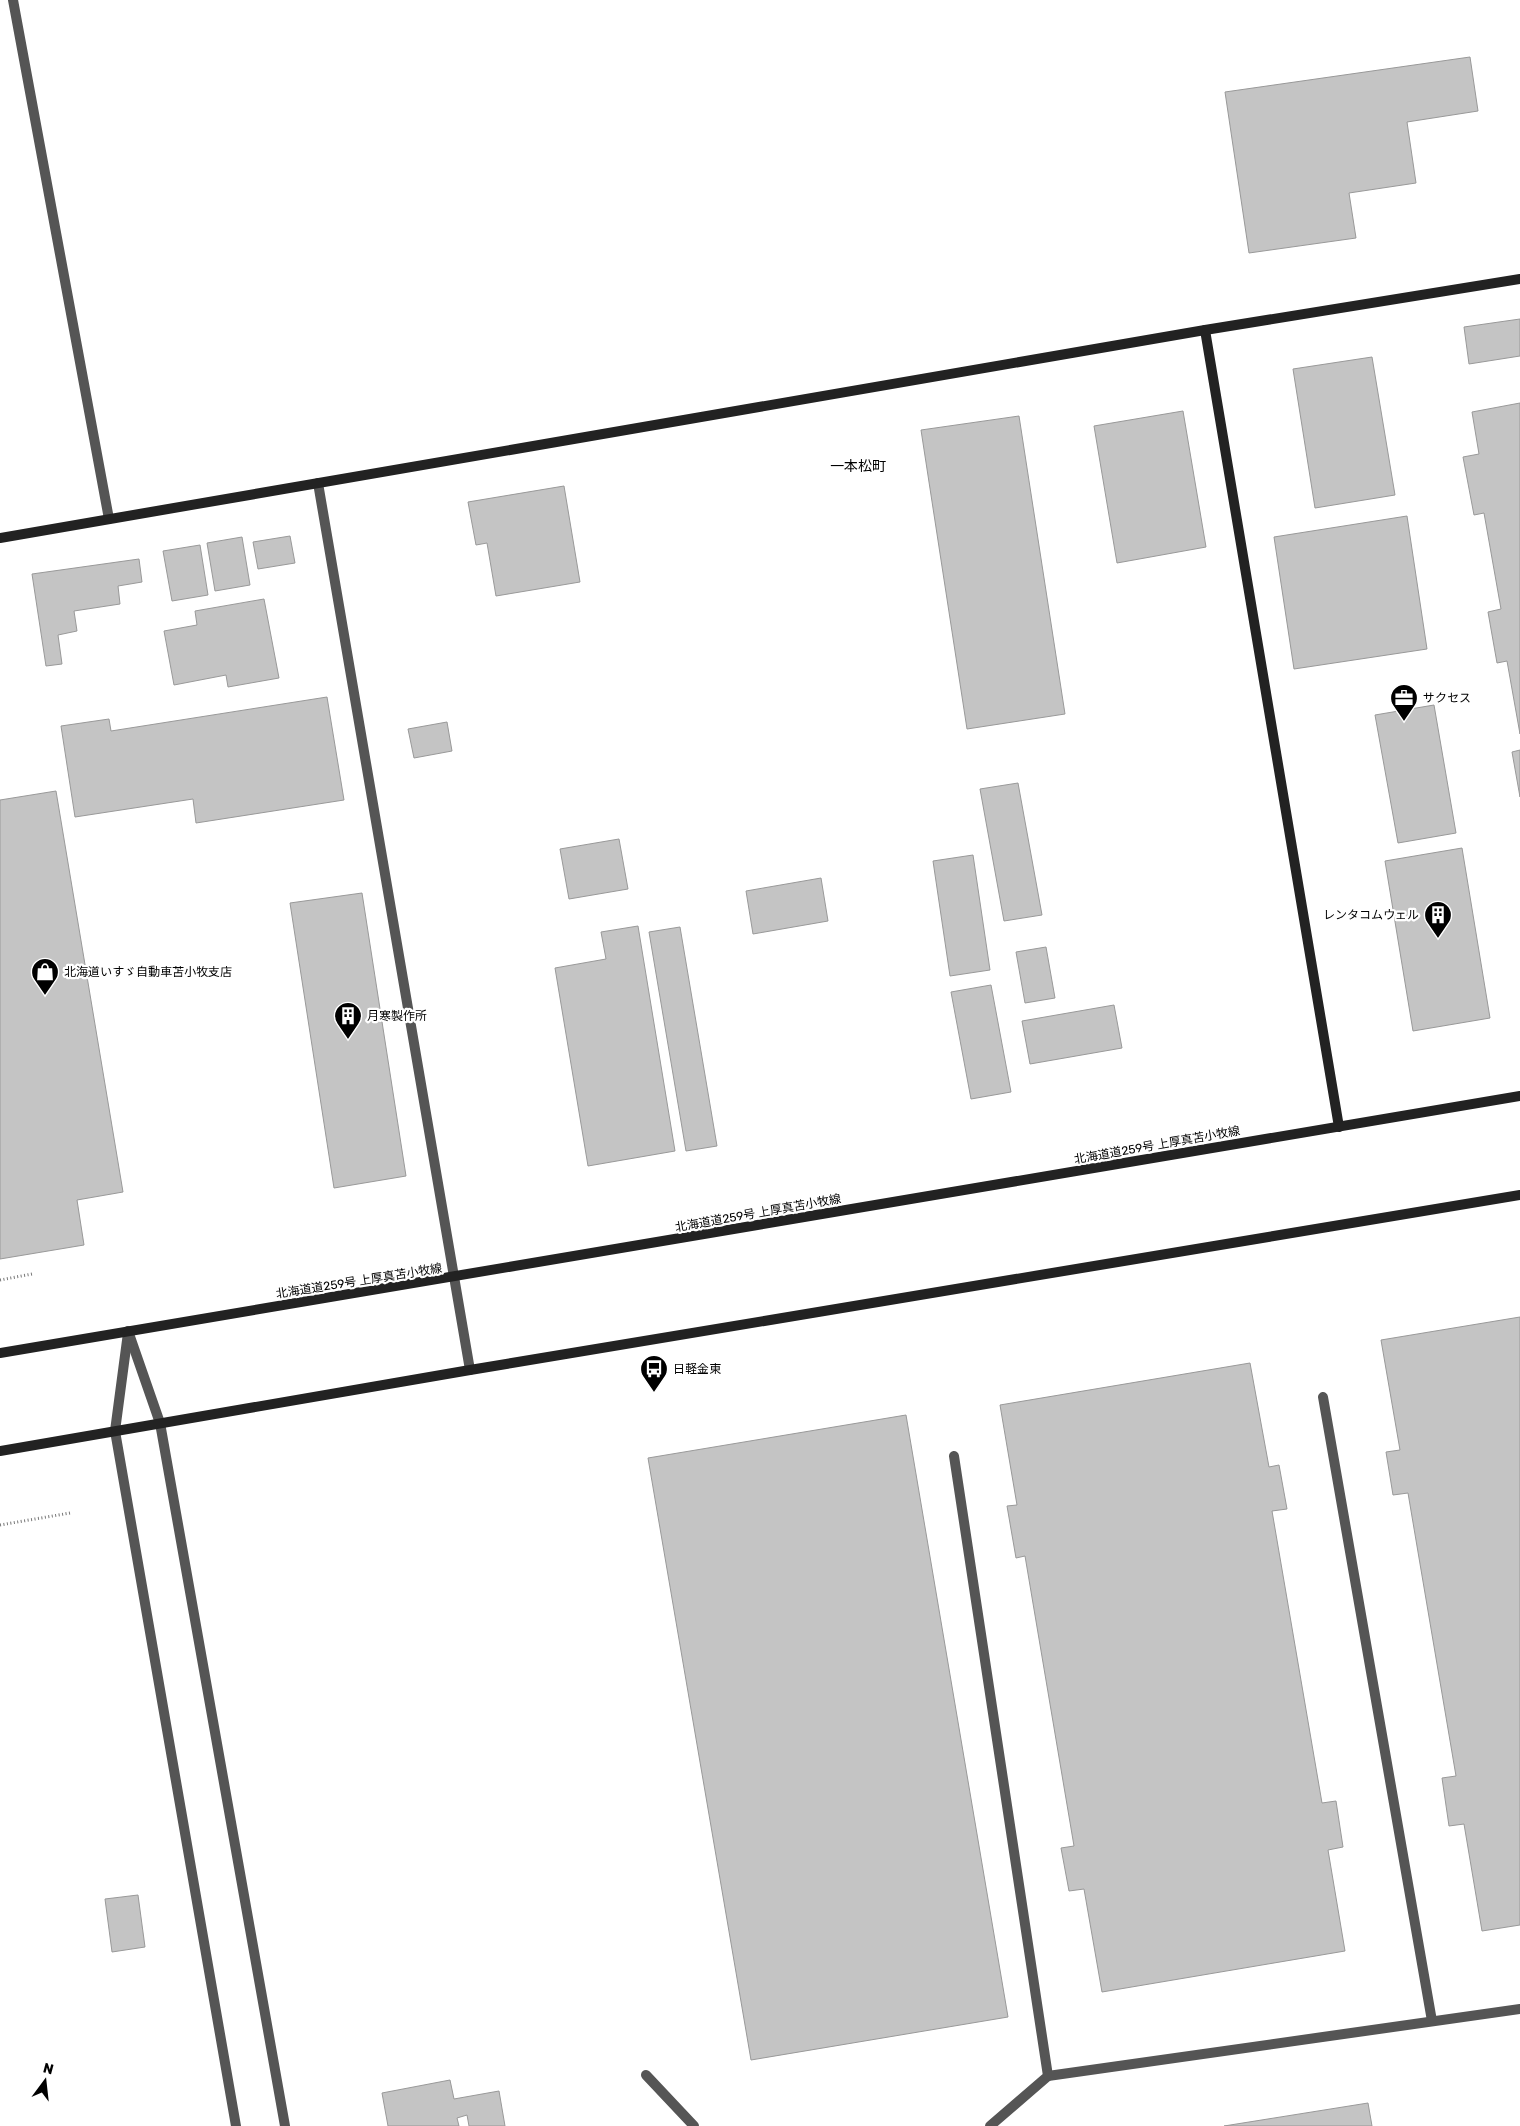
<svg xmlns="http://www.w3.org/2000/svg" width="1520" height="2126" viewBox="0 0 1520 2126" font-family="Rubik,'Noto Sans JP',sans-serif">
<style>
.building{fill:#c4c4c4;stroke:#999}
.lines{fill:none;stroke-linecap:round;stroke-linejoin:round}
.path{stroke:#777;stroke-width:3;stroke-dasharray:1 2.5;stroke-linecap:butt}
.lane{stroke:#555;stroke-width:10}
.street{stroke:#555;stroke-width:10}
.secondary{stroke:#222;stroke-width:10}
.labels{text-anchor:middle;stroke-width:4.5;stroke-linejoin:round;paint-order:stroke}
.poi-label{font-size:12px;fill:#000;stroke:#fff;text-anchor:start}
.street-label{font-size:12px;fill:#000;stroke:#fff}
.neighbourhood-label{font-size:14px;fill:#000;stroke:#fff}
</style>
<rect width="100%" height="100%" fill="#fff"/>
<g class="building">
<path d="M1470,57l8,54 -71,11 9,61 -67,10 7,45 -107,15 -24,-161z"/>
<path d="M1520,319v37l-51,8 -5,-37z"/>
<path d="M1372,357l23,138 -80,13 -22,-139z"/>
<path d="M1520,403v331l-13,-73 -10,2 -9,-51 13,-3 -17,-96 -10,2 -11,-58 16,-3 -7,-42z"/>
<path d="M1183,411l23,136 -89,16 -23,-137z"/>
<path d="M1019,416l46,298 -98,15 -46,-299z"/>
<path d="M564,486l16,96 -84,14 -9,-53 -11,2 -8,-43z"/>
<path d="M1407,516l20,133 -133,20 -20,-132z"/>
<path d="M290,536l5,27 -37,6 -5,-27z"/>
<path d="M242,537l8,48 -35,6 -8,-48z"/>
<path d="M200,545l8,50 -36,6 -9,-50z"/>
<path d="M139,559l3,23 -24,4 2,18 -46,7 3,20 -19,4 4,29 -16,2 -14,-92z"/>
<path d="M264,599l15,79 -51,9 -2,-12 -52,10 -10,-54 33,-6 -2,-14z"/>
<path d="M327,697l17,103 -148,23 -3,-24 -118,18 -14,-91 48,-7 2,12z"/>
<path d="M1434,705l22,128 -58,10 -23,-128z"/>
<path d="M447,722l5,29 -38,7 -6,-29z"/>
<path d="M1520,750v47l-8,-45z"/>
<path d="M1018,783l24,132 -38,6 -24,-132z"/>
<path d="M56,791l67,401 -46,8 7,45 -84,14v-459z"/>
<path d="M619,839l9,50 -59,10 -9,-50z"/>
<path d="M1462,848l28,170 -77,13 -28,-170z"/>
<path d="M973,855l17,115 -40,6 -17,-115z"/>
<path d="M821,878l7,43 -75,13 -7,-43z"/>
<path d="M362,893l44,283 -72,12 -44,-285z"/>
<path d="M638,926l37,225 -87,15 -33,-198 51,-9 -5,-27z"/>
<path d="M680,927l37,219 -31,5 -37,-219z"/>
<path d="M1046,947l9,51 -30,5 -9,-51z"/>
<path d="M991,985l20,107 -40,7 -20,-107z"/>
<path d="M1114,1005l8,43 -92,16 -8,-43z"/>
<path d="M1520,1317v608l-38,6 -18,-107 -15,2 -7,-48 14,-2 -48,-283 -15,2 -7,-43 14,-2 -19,-110z"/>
<path d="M1250,1363l19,104 10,-2 8,44 -15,2 50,292 14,-2 7,46 -15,3 17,101 -243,41 -18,-103 -15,2 -8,-43 13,-2 -49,-290 -9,2 -9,-52 10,-1 -17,-100z"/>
<path d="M906,1415l102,602 -257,43 -103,-602z"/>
<path d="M138,1895l7,52 -33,5 -7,-53z"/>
<path d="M450,2080l4,19 45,-8 6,35h-36l-2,-11 -10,3 2,8h-71l-6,-33z"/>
<path d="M1368,2103l4,23h-148z"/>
</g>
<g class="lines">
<g class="path">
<path d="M0,1280l32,-6"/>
<path d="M0,1525l70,-12"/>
</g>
<g class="lane">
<path d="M13,0l96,519"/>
<path d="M1323,1397l109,624"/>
<path d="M954,1456l94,620 -58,50"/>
<path d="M646,2075l48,51"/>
<path d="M1048,2076l472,-67"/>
</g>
<g class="street">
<path d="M318,483l152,887"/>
<path d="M128,1331l32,92 125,703"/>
<path d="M128,1333l-13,98 121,695"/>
</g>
<g class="secondary">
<path d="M1205,330l134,797"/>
<path d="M0,538l1205,-208 315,-51"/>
<path d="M0,1353l1520,-257"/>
<path d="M0,1451l470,-81 1050,-175"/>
</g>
</g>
<defs>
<symbol id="office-pin" viewBox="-11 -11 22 30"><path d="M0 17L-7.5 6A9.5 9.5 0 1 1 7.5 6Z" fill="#000" stroke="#fff"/><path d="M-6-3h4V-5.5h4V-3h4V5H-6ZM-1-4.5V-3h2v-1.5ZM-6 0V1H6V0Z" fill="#fff"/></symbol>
<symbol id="building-pin" viewBox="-11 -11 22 30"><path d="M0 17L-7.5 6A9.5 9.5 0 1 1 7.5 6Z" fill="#000" stroke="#fff"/><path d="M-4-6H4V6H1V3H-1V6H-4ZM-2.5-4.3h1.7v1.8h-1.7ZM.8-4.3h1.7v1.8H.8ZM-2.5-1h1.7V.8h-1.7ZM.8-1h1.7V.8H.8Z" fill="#fff"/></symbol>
<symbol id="shop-pin" viewBox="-11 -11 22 30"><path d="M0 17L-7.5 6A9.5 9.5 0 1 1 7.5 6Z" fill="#000" stroke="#fff"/><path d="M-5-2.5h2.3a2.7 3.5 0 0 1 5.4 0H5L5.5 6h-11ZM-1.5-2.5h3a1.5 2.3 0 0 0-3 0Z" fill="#fff"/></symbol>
<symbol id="bus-pin" viewBox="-11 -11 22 30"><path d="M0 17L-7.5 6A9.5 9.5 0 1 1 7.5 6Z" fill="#000" stroke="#fff"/><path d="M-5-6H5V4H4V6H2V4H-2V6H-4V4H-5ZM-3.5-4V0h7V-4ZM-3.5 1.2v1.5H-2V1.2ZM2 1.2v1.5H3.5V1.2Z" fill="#fff"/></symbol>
</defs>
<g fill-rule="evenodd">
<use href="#office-pin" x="1388" y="682" width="32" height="43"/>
<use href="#building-pin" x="1422" y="899" width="32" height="43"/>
<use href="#shop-pin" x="29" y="956" width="32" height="43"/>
<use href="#building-pin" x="332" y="1000" width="32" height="43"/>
<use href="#bus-pin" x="638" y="1353" width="32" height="43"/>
</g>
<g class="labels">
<g class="poi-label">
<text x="1423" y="702">サクセス</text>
<text x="1419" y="919" text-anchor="end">レンタコムウェル</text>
<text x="64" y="976">北海道いすゞ自動車苫小牧支店</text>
<text x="367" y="1020">月寒製作所</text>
<text x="673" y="1373">日軽金東</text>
</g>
<g class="street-label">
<text transform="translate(1157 1145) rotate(-10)" y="4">北海道道259号 上厚真苫小牧線</text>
<text transform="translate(758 1213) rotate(-10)" y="4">北海道道259号 上厚真苫小牧線</text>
<text transform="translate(359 1281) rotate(-9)" y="4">北海道道259号 上厚真苫小牧線</text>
</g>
<g class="neighbourhood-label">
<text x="858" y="471">一本松町</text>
</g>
</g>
<g transform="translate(45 2081) rotate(15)" stroke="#ffffff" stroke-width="4" paint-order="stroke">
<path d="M0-4L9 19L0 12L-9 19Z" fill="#000000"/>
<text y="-8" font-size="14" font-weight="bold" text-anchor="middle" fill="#000000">N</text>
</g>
</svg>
